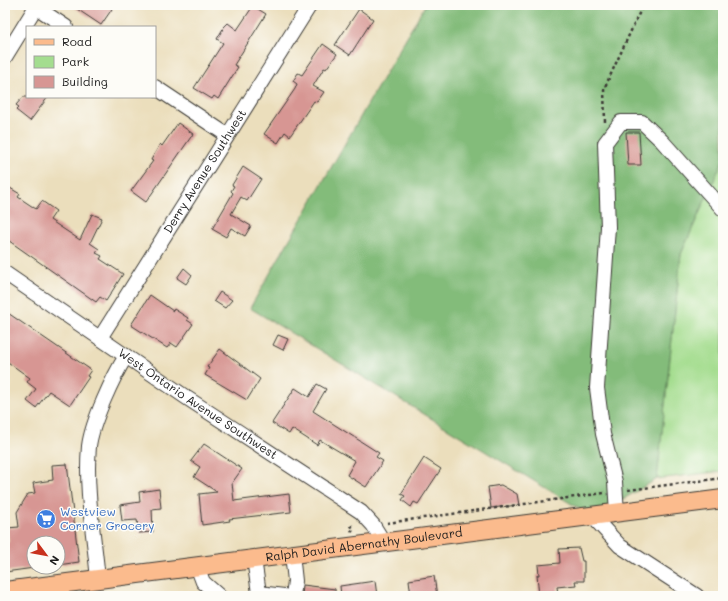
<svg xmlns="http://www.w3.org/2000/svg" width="728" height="601" viewBox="0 0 728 601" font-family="Mali,sans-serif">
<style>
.green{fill:#a4dd8f;stroke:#607c56}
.forest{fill:#83bc7a;stroke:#506c4b}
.building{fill:#d79693}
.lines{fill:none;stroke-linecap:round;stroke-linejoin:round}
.minor-casing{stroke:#3b3934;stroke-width:16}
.major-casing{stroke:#3b3934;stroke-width:20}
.path{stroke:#3b3934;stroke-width:2.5;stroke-dasharray:3 3;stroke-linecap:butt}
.minor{stroke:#fff;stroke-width:14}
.major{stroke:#fbbb8d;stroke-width:18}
.labels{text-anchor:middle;stroke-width:3;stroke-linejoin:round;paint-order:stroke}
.street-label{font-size:12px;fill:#1c1c1c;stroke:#fdfcf7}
.shop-label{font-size:12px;fill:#366cbe;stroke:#fdfcf7;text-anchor:start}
</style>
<rect width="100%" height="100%" fill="#fdfcf7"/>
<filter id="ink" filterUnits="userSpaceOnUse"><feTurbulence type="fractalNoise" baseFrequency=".025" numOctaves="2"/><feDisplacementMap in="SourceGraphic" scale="8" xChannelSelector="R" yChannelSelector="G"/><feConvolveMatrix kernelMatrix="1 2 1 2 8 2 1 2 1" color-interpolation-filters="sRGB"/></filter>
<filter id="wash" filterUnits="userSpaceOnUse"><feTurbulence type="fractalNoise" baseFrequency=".012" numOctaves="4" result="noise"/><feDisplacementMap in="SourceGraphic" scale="16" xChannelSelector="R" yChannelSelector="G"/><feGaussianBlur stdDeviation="0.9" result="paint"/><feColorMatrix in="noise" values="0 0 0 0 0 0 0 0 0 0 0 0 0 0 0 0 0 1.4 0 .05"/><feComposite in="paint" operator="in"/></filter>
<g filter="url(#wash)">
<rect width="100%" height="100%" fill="#ebdebc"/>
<path class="green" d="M723,160v311l-66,8 24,-225z"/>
<path class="forest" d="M425,5h298v155l-42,94 -24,225 -64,38 -343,-209z"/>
<g id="blocks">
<g class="building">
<path d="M71,5h34l7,4 -11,16z"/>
<path d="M253,6l13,8 -32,51 4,2 -20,32 -4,-3 -2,3 -18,-11 29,-45 -6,-4 7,-12 4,-4 9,7z"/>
<path d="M359,9l14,10 -23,36 -15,-10z"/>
<path d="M323,44l14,10 -11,15 -2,-1 -11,18 11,6 -7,10 -3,-1 -24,35 -5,-4 -7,11 -14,-9 31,-45 2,-5 -4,-3 5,-8 4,2z"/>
<path d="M23,97h25l-18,24 -14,-11 3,-3 -3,-2z"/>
<path d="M178,123l15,11 -47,68 -15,-11 22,-30 -2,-1 9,-16 2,2z"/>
<path d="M626,132h13l2,33h-13z"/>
<path d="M243,167l18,12 -14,22 -6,-4 -10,17 20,12 -6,10 -14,-8 -5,9 -14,-8 21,-36 -2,-2 3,-5 -2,-1z"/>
<path d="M5,185l15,9 -2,3 18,12 6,-8 14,10 -6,9 30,20 12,-26 10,4 -12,25 9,6 -3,4 6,3 -2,3 23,15 -17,27 -6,-4 -4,5 -91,-64z"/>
<path d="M184,268l8,7 -6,9 -9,-6z"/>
<path d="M220,292l12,8 -7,8 -11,-7z"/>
<path d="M150,295l23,16 1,-2 14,9 -1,2 6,4 -16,23 -6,-4 -4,5 -36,-23z"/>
<path d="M5,311l86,59 -4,6 2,1 -19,28 -21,-14 -13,17 -9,-7 9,-12 -9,-7 3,-4 -25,-18z"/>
<path d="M278,335l10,4 -5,11 -10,-5z"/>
<path d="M220,349l40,30 -13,21 -42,-25 4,-7 -2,-1z"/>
<path d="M317,384l9,5 -13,22 66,42 -3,4 7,4 -17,26 -19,-12 8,-14 -35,-21 -3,5 -25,-16 -3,5 -17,-11 23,-35 14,9z"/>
<path d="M204,444l38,25 -10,14 2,18 55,-7 2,18 -62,7 1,2 -28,4 -3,-31 18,-2 -23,-15 6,-10 -9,-6z"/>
<path d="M424,458l17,11 -23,35 -4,-2 -3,5 -9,-7 3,-4 -4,-2z"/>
<path d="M67,464l12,98 -21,3v-22h-24v25l-29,4v-30h4l-2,-14 12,-1 -2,-15 11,-18 7,-1 -2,-10 20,-3 -1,-15z"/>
<path d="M501,485l16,9 2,11 -28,3 -3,-21z"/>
<path d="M159,489l2,19 -9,1 1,23 -14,1 -2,-13 -15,1 -2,-16 20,-3 -1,-10z"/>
<path d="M579,548l3,13h2v20h-9l1,4 -19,2 1,7 -19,2 -2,-21h2l-1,-10 22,-2 -1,-14z"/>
<path d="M434,576l3,20h-26l-2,-16z"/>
<path d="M375,581l2,15h-36l-1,-10z"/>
<path d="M303,585l32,4v7h-33z"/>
</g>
</g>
</g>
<g filter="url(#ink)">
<use href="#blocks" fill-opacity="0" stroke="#3b3934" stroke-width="1"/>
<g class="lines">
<defs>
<g id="minor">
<path d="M33,5l33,22"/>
<path d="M5,57l32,-52"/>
<path d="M155,87l72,48"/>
<path id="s1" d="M5,273l182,125 174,114 12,13 10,16"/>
<path id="s2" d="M100,338l210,-333"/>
<path d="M617,513l-2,-31 -12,-48 -6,-46 11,-161 -3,-84 16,-21h21l20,19 61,68"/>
<path d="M593,517l27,29 77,50"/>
<path d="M292,554l3,27 -2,15"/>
<path d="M254,559l5,34 -2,3"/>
<path d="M197,566l6,16 16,14"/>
<path d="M98,579c-4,-44 -13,-90 -9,-133 3,-24 24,-69 37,-90"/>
<path d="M259,593l25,3"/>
</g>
<g id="major">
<path id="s3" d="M5,591l718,-92"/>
</g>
</defs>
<use href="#minor" class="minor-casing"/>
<use href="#major" class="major-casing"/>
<g class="path">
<path d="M605,122l-1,-33 39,-84"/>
<path d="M628,490l95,-12"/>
<path d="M387,523l217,-30"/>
<path d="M353,532l-3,-3 2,-3h4"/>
</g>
<use href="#minor" class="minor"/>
<use href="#major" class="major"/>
</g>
</g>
<defs>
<symbol id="supermarket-disc" viewBox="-11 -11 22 22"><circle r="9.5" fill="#3f7fe0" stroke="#fdfcf7"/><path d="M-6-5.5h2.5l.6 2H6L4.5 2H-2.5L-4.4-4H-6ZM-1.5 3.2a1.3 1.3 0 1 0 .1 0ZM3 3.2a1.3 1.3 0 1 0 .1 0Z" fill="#fff"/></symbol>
</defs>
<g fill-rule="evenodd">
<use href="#supermarket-disc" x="35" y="508" width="22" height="22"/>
</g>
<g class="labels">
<g class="street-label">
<text dy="4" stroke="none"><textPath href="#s2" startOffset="197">Derry Avenue Southwest</textPath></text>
<text dy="4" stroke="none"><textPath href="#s1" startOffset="233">West Ontario Avenue Southwest</textPath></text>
<text dy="4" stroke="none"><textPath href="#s3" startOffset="362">Ralph David Abernathy Boulevard</textPath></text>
</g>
<g class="shop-label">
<text x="60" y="516">Westview<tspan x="60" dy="14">Corner Grocery</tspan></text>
</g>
</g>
<rect width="728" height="601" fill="none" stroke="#fdfcf7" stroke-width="20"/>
<rect x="26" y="26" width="130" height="72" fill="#fdfcf7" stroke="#a3a29f"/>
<rect x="34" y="39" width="20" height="6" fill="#fbbb8d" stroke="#a3a29f"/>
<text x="62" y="46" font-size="12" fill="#1c1c1c">Road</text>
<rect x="34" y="56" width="20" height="12" fill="#a4dd8f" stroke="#a3a29f"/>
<text x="62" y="66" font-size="12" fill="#1c1c1c">Park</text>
<rect x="34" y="76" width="20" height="12" fill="#d79693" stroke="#a3a29f"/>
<text x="62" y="86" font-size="12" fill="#1c1c1c">Building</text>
<g transform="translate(46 555) rotate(122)"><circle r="19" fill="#fdfcf7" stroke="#a3a29f"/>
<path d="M0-3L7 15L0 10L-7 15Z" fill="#c8321e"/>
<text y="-6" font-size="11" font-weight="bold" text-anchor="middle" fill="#1c1c1c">N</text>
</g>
</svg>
